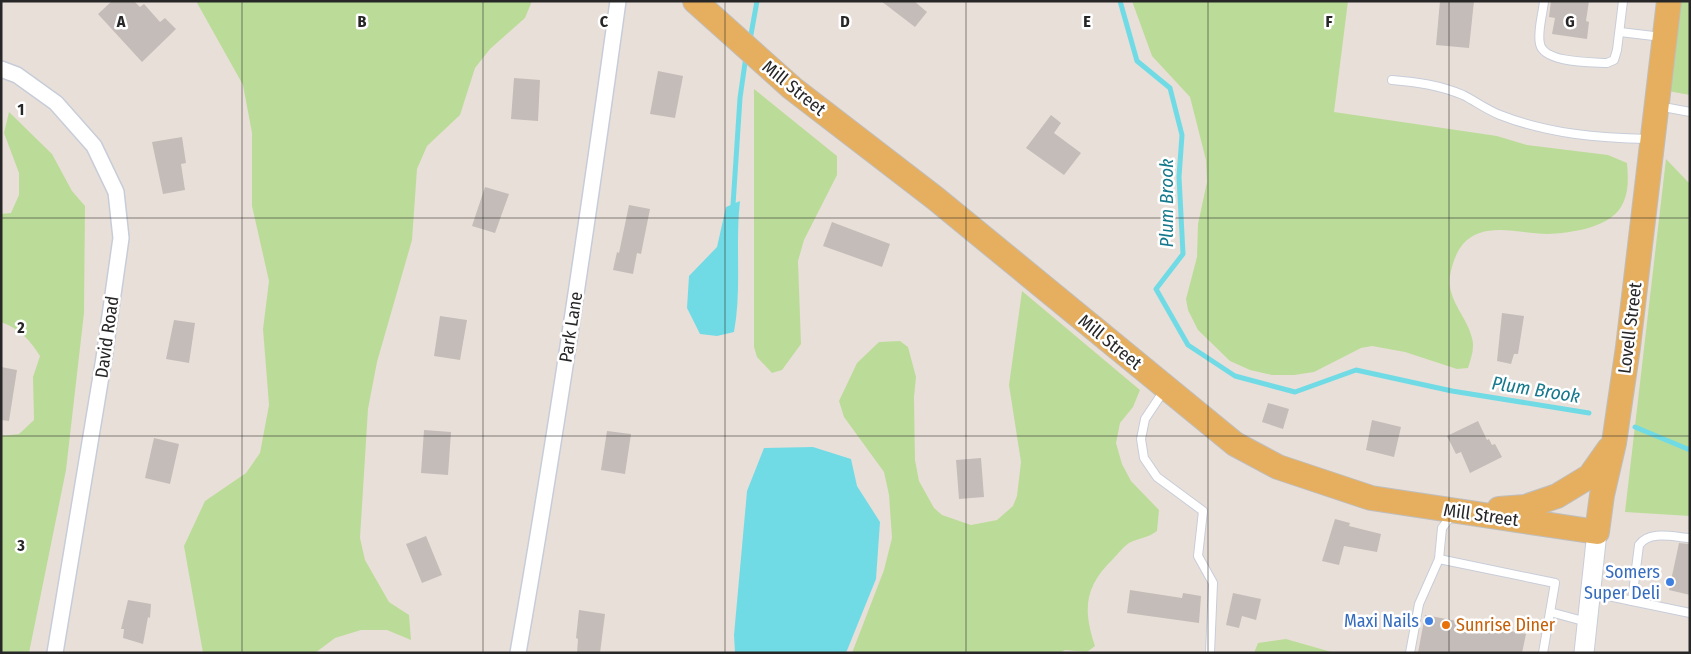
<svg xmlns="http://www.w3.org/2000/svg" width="1691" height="654" viewBox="0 0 1691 654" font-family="'Fira Sans Condensed',sans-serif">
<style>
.green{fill:#bbdc98}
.water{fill:#71dbe5}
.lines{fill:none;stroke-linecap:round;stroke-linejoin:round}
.stream{stroke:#71dbe5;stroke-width:5}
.building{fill:#c4bcb8}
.service-casing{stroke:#c7cdd8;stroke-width:10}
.minor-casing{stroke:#c7cdd8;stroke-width:18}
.tertiary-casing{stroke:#c7cdd8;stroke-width:21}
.primary-casing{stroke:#bebebe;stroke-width:26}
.service{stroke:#fff;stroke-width:8}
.minor{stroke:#fff;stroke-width:15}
.tertiary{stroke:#fff;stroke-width:19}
.primary{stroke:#e6af60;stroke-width:24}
.grid{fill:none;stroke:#272727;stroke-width:1;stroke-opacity:0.55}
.shop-dot{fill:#3f7fe0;stroke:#fff;stroke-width:2}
.food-dot{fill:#e8710a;stroke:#fff;stroke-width:2}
.labels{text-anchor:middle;stroke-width:5;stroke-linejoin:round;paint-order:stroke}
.street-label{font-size:18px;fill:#272727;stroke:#fff}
.shop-label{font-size:18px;fill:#366cbe;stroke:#fff;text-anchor:end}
.food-label{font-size:18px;fill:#c56008;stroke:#fff;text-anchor:start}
.water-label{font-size:19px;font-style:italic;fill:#15788c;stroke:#fff}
.grid-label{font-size:16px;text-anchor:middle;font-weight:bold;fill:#272727;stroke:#fff;stroke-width:5;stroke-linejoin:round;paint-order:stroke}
</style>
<rect width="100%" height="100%" fill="#e9dfd9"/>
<g class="green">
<path d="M196,1h336l-7,17 -35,31 -15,19 -15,47 -33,31 -10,23 -5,71 -35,122 -9,47 -8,129 5,22 24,42 20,13 2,25 -24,-10h-26l-26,8 -20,15h-112l-19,-107 21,-45 41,-28 14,-20 9,-48 -6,-76 6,-48 -17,-75v-73l-9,-48z"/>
<path d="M1132,1h216l-14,111 163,24 30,9 81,10 19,8c1,13 2,26 -3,38 -10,27 -53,32 -77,33 -27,0 -63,-14 -84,10 -6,7 -10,18 -12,27 -7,27 15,43 21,67 3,10 -1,20 -4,30l-11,1 -52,-17 -33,-6 -11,2 -47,24 -20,3h-22l-22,-5 -20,-9 -32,-31 -10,-20 -2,-11 11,-42 1,-33 9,-42 -1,-22 -16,-63 -38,-41z"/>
<path d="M1679,1h11v94l-22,-4z"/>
<path d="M754,89l83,67v19l-33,65 -6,21 3,83 -19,26 -10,3 -15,-16 -3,-10z"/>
<path d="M9,112l43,42 20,37 13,15 -1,107 -18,157 -37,183h-28v-217l18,-2 15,-14 -1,-43 7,-21c-10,-16 -20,-27 -39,-34v-108l10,-1 8,-18v-22l-15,-40z"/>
<path d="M1666,159l24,25v332l-65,-4z"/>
<path d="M1022,291l118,99 -7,17 -13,16 -4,20 6,21 9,17 28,29 -2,21c-9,7 -18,7 -28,12 -6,4 -11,11 -16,16 -29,28 -30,51 -18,87l-8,6 -22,-2 -5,3h-208l32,-83 8,-32 -3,-43 -5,-23 -40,-55 -5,-16 18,-38 22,-21 21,-1 8,6 8,30 -2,20 1,63 4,21 15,27 8,7 29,10 26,-5 16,-14 4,-10 4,-34 -12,-77z"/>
<path d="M1286,639l49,14h-81l4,-10z"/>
</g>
<g class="water">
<path d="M740,201c-5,44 2,88 -6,131l-17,4 -17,-2 -13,-26 2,-32 28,-29 9,-40z"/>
<path d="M813,447l38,12 6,27 23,36 -4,57 -30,74h-111l-1,-18 13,-144 17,-43z"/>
</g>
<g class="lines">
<g class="stream">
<path d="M1120,1l17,60 33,27 12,47 -3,42 4,77 -27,35 32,56 47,31 60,16 61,-22 96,21 137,22"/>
<path d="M750,40l7,-39"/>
<path d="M733,205l7,-107 6,-42"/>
<path d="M1635,427l55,23"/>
</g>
</g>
<g class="building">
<path d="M112,1h22l6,6 4,-3 16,18 5,-4 11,11 -34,33 -44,-48z"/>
<path d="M881,1h33l13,11 -12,15z"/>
<path d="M1440,1h34l-5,47 -33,-3z"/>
<path d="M1551,1h38l-3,20 3,1 -2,17 -35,-5 3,-16 -6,-1z"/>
<path d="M658,71l25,5 -8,42 -25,-4z"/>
<path d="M514,78l26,2 -2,41 -27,-2z"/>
<path d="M1051,115l10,8 -7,10 27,20 -17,22 -38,-27z"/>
<path d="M182,137l4,26 -5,1 4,26 -22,4 -11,-52z"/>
<path d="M485,187l24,7 -14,39 -23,-7z"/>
<path d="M629,205l21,4 -9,45 -4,-1 -4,21 -20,-4 4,-18 2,1z"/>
<path d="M832,222l58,22 -8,23 -59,-21z"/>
<path d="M1502,313l22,3 -6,38h-4l-3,10 -14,-3z"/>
<path d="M440,316l27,4 -7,40 -26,-4z"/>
<path d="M174,320l21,3 -6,40 -23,-4z"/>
<path d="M1,367l16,3 -8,51 -8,-1z"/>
<path d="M1268,403l21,6 -6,20 -21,-7z"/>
<path d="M1372,420l29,7 -7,30 -28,-7z"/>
<path d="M1478,421l9,19 2,-1 3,6 3,-1 7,13 -32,16 -9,-21 -5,2 -9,-18z"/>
<path d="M424,430l27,2 -3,43 -27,-2z"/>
<path d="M607,431l24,3 -6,40 -24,-4z"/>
<path d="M154,438l25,6 -9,40 -25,-6z"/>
<path d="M981,458l3,39 -25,2 -3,-39z"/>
<path d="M1335,519l15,4 -1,3 32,8 -4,18 -33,-6 -5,19 -17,-4z"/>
<path d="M426,536l16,39 -20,8 -16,-39z"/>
<path d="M1679,543l11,1v51l-21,-5z"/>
<path d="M1130,590l52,8 1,-5 18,3 -2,27 -72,-10z"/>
<path d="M1233,593l28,6 -5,21 -14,-4 -3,12 -13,-3z"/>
<path d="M128,600l23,4 -1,14 -2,-1 -5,27 -20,-6 1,-9h-3z"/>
<path d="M579,610l26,4 -5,39h-23l1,-14 -2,-1z"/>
<path d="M1425,615l101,19 -4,19h-104z"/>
</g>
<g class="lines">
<defs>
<g id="service">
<path d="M1544,1c-1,12 -7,31 -4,43 4,19 51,18 67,19l7,-3 3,-10 6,-49"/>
<path d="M1620,32l42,5"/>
<path d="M1392,80c25,2 47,5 71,15 12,6 24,15 37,20 49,19 98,23 150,24"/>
<path d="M1658,106l32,6"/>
<path d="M1165,389l-20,30 -4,20 3,19 13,19 46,34 -5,45 15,27 -3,70"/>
<path d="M1439,559l3,-31 10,-13"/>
<path d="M1590,592l42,9 7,-56c10,-15 35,-8 51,-7"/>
<path d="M1632,601l58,12"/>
<path d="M1550,612l37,10"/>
<path d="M1410,653l9,-49 20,-45 116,24 -12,70"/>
</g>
<g id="minor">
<path d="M1,69l16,6 39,28 38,43 22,46 5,46 -17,120 -49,295"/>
<path d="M518,653c38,-217 70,-434 100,-652"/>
</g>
<path id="tertiary" d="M1584,653l13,-121"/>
<g id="primary">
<path d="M695,1l97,87 143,110 300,246 43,23 93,31 226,34 5,-37 12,-52 14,-96 41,-346"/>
<path d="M1499,509l26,-2 32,-11 33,-20 19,-27"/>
</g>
</defs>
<use href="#service" class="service-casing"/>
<use href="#minor" class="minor-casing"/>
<use href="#tertiary" class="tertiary-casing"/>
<use href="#primary" class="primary-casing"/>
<use href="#service" class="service"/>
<use href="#minor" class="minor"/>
<use href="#tertiary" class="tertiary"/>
<use href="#primary" class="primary"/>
</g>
<path class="grid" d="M242,1v652M483,1v652M725,1v652M966,1v652M1208,1v652M1449,1v652M1,218h1689M1,436h1689"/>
<g class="shop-dot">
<circle cx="1670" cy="582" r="5"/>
<circle cx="1429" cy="621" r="5"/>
</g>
<circle class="food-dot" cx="1446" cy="625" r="5"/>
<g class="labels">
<g class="street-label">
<text transform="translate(794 88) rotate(39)" y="6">Mill Street</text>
<text transform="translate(571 327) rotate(-81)" y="6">Park Lane</text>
<text transform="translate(1630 328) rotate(-83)" y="6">Lovell Street</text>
<text transform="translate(107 337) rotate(-82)" y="6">David Road</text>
<text transform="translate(1110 342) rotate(39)" y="6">Mill Street</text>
<text transform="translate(1481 515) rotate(8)" y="6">Mill Street</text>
</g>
<g class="shop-label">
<text x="1660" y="578">Somers<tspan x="1660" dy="21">Super Deli</tspan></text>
<text x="1419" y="627">Maxi Nails</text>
</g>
<g class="food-label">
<text x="1456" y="631">Sunrise Diner</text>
</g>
<g class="water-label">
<text transform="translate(1166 203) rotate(-90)" y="7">Plum Brook</text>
<text transform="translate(1536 389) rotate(9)" y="7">Plum Brook</text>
</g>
</g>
<g class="grid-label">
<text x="121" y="27">A</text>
<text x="362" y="27">B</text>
<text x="604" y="27">C</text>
<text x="845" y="27">D</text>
<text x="1087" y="27">E</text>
<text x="1329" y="27">F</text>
<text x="1570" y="27">G</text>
<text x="21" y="115">1</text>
<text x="21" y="333">2</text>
<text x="21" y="551">3</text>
</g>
<rect width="1691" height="654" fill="none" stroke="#272727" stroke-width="5"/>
</svg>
